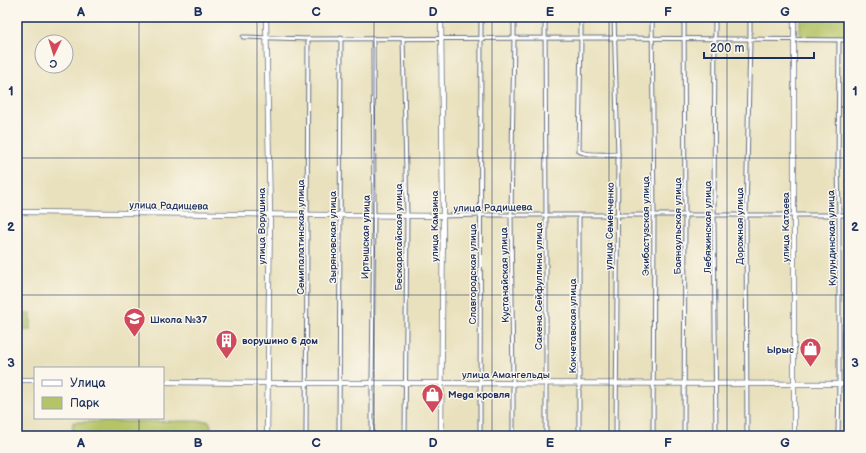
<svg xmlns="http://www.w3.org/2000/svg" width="866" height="453" viewBox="0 0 866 453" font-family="'Balsamiq Sans',sans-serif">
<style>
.green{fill:#b5c467;stroke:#687a62}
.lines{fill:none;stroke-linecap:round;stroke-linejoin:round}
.street-casing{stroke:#636d7f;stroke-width:5}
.secondary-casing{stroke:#636d7f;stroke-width:6}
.street{stroke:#fff;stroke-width:3}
.secondary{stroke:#fff;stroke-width:4.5}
.grid{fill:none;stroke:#1b2f5e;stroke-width:1;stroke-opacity:0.55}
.labels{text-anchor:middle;stroke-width:3;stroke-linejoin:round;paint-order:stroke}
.street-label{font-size:10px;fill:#1b2f5e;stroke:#fbf7ec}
.poi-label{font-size:10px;font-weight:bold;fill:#1b2f5e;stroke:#fbf7ec;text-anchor:start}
.neatline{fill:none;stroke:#1b2f5e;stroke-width:1.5}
.grid-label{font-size:13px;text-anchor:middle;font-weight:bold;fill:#1b2f5e}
</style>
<rect width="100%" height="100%" fill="#fbf7ec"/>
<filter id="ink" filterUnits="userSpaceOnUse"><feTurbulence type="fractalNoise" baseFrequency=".025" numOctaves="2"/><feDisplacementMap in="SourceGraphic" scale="8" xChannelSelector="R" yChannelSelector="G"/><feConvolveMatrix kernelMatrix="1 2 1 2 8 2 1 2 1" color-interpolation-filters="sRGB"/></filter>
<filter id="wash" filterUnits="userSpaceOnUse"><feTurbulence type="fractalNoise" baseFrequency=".012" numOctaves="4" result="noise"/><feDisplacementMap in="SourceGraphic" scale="16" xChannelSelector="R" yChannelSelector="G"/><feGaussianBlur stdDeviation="0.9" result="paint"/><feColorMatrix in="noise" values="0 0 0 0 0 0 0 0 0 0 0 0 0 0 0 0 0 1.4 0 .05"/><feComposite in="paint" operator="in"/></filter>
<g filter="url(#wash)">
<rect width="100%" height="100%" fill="#e9e1bd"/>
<g class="green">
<path d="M800,17h49v21l-43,1 -6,-5z"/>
<rect x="21" y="313" width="10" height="17"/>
<path d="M209,421l2,5v10h-139l1,-14z"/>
</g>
</g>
<g filter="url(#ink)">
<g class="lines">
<defs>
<g id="street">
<path d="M545,17l1,198v221"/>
<path d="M581,17v22l-2,112c7,5 30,3 39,3"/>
<path d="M614,17l4,137 -2,282"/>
<path d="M652,17l2,198 -1,221"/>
<path d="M684,17l1,198 -1,221"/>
<path d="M715,17l-1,198 2,221"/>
<path d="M243,37l65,2 306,-1 235,2"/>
<path d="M403,38l4,178 -2,220"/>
<path d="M579,215v221"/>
<path d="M443,216l37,-1h369"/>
<path d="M306,436l2,-397"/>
<path d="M339,436l2,-398"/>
<path d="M372,436v-53l2,-167 -1,-178"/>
<path d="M480,436l1,-419"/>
<path d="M513,436v-52l-2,-169 3,-177v-21"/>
<path d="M747,436l-1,-221 4,-176v-22"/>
<path d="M838,436l1,-52v-169l-1,-48 1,-127"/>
</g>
<g id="secondary">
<path d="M266,17l4,198 -3,221"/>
<path d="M441,17l2,199 -2,220"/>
<path d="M17,212l426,4"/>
<path d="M17,380h18"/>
<path d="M163,382l105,1h137l444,1"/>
<path d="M794,436v-419"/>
</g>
</defs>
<use href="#street" class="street-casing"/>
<use href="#secondary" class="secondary-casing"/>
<use href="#street" class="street"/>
<use href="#secondary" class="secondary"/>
</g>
</g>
<path class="grid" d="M139,17v351M257,17v419M374,17v419M492,17v419M609,17v419M727,17v419M17,158h832M17,295h832M139,418v18"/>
<defs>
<symbol id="school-pin" viewBox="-11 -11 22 30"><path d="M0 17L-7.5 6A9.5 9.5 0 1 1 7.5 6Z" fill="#d1495b" stroke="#fbf7ec"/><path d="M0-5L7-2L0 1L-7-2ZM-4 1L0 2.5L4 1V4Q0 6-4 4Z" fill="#fff"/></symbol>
<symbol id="building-pin" viewBox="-11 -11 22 30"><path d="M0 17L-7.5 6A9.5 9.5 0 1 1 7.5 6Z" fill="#d1495b" stroke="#fbf7ec"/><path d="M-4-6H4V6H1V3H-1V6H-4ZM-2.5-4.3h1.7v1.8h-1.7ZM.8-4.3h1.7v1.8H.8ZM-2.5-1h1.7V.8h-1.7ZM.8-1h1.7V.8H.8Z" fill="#fff"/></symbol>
<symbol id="shop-pin" viewBox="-11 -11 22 30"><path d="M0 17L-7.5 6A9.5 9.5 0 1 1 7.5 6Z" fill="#d1495b" stroke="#fbf7ec"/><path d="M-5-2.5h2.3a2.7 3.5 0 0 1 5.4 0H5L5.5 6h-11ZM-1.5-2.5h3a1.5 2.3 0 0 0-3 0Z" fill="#fff"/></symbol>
</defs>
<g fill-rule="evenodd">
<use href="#school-pin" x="122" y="306" width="25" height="34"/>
<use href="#building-pin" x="214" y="328" width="25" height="34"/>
<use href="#shop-pin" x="798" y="336" width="25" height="34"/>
<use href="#shop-pin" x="420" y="382" width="25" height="34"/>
</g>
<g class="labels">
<g class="street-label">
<text transform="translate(169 205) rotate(1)" y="4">улица Радищева</text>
<text transform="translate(493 207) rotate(-1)" y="4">улица Радищева</text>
<text transform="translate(261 226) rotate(-90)" y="4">улица Ворушина</text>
<text transform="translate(434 226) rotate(-90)" y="4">улица Камзина</text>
<text transform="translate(609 226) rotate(-89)" y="4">улица Семенченко</text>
<text transform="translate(645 226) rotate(-90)" y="4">Экибастузская улица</text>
<text transform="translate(677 226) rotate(-90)" y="4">Баянаульская улица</text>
<text transform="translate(739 226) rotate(-90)" y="4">Дорожная улица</text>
<text transform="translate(707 227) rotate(-90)" y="4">Лебяжинская улица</text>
<text transform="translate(785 227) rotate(-90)" y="4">улица Катаева</text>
<text transform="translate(300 237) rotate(-90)" y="4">Семипалатинская улица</text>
<text transform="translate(332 237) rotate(-90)" y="4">Зыряновская улица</text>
<text transform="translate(365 237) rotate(-89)" y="4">Иртышская улица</text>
<text transform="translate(398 237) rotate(-90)" y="4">Бескарагайская улица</text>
<text transform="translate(831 238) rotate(-91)" y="4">Кулундинская улица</text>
<text transform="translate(472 274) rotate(-90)" y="4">Славгородская улица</text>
<text transform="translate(504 275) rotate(-91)" y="4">Кустанайская улица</text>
<text transform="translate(538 286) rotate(-90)" y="4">Сакена Сейфуллина улица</text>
<text transform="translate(572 326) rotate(-90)" y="4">Кокчетавская улица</text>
<text x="506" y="378">улица Амангельды</text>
</g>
<g class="poi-label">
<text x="150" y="323">Школа №37</text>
<text x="242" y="344">ворушино 6 дом</text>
<text x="794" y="353" text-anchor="end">Ырыс</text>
<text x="448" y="398">Mega кровля</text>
</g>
</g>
<rect width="866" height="453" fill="none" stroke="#fbf7ec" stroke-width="44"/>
<rect x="34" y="367" width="130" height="52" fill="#fbf7ec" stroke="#a1a7b3"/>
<rect x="42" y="380" width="20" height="6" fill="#ffffff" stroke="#a1a7b3"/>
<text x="70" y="387" font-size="12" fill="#1b2f5e">Улица</text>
<rect x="42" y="397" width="20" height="12" fill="#b5c467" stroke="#a1a7b3"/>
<text x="70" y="407" font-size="12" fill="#1b2f5e">Парк</text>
<g transform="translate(54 54) rotate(184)"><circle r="19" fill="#fbf7ec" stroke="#a1a7b3"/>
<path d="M0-3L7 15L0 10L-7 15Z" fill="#d1495b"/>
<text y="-6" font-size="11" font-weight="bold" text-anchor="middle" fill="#1b2f5e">С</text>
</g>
<path d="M704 52v6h110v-6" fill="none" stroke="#1b2f5e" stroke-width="2"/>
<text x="710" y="52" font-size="12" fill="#1b2f5e" stroke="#fbf7ec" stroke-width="3" paint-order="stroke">200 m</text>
<rect x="22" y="22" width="822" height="409" class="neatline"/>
<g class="grid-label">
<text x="81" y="16">A</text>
<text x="198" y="16">B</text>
<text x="316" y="16">C</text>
<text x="433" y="16">D</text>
<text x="550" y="16">E</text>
<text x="668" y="16">F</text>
<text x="785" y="16">G</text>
<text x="11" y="95">1</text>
<text x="855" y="95">1</text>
<text x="11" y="231">2</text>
<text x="855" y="231">2</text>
<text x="11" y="367">3</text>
<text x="855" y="367">3</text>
<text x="81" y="447">A</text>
<text x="198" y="447">B</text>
<text x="316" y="447">C</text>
<text x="433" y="447">D</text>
<text x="550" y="447">E</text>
<text x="668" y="447">F</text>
<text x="785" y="447">G</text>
</g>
</svg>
